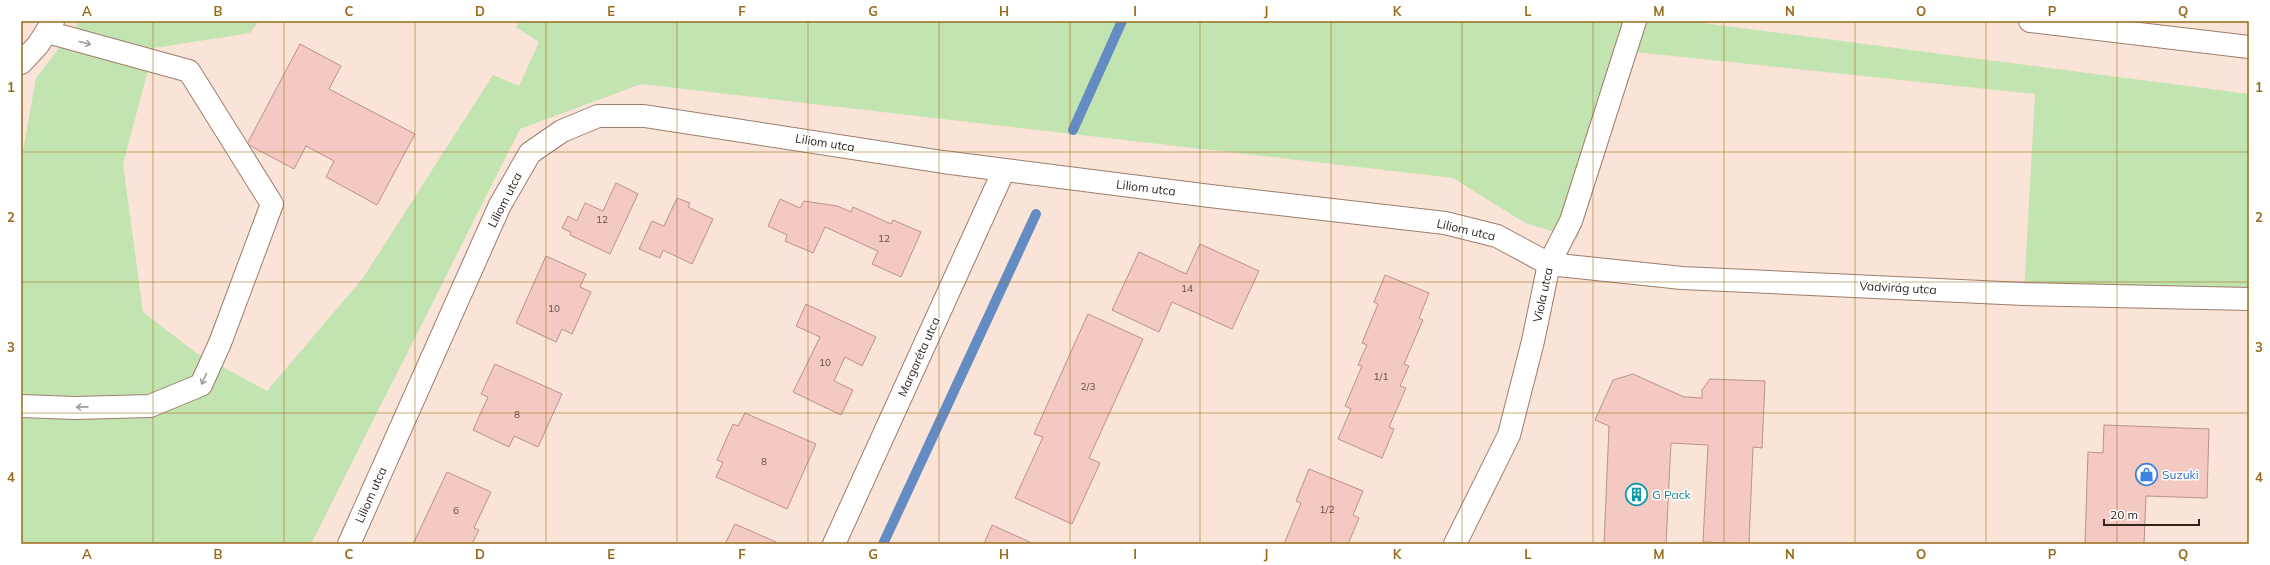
<svg xmlns="http://www.w3.org/2000/svg" width="2270" height="565" viewBox="0 0 2270 565" font-family="Mulish,sans-serif">
<style>
.green{fill:#c2e4b0}
.lines{fill:none;stroke-linecap:round;stroke-linejoin:round}
.stream{stroke:#648cc3;stroke-width:10}
.building{fill:#f3c9c2;stroke:#ba928c}
.minor-casing{stroke:#9e7d6b;stroke-width:24}
.major-casing{stroke:#9e7d6b;stroke-width:24}
.minor{stroke:#fff;stroke-width:22}
.major{stroke:#fff;stroke-width:22}
.oneway{stroke:#a39d99}
.grid{fill:none;stroke:#996a1b;stroke-width:1;stroke-opacity:0.55}
.labels{text-anchor:middle;stroke-width:3;stroke-linejoin:round;paint-order:stroke}
.number-label{font-size:10px;fill:#624e46}
.street-label{font-size:12px;fill:#32251d;stroke:#fff}
.shop-label{font-size:12px;fill:#366cbe;stroke:#fff;text-anchor:start}
.culture-label{font-size:12px;fill:#0d838f;stroke:#fff;text-anchor:start}
.neatline{fill:none;stroke:#996a1b;stroke-width:1.5}
.grid-label{font-size:13px;text-anchor:middle;font-weight:bold;fill:#996a1b}
</style>
<rect width="100%" height="100%" fill="#fae3d7"/>
<path class="green" d="M80,21h179l-9,12 -96,15 -31,116 20,148 52,40 72,39 96,-113 130,-203 26,11 20,-44 -23,-15 3,-6h1168l562,73v208l-225,-8 11,-200 -409,-43 -49,188 -52,-16 -72,-45 -812,-94 -121,45 -209,415h-278l-12,-2v-380l15,-84z"/>
<g class="lines">
<g class="stream">
<path d="M1073,130l49,-109"/>
<path d="M883,544l153,-330"/>
</g>
</g>
<g class="building">
<path d="M300,44l41,22 -12,23 86,45 -38,71 -51,-28 8,-16 -28,-15 -12,23 -47,-25z"/>
<path d="M616,183l22,11 -28,60 -40,-19 1,-3 -9,-4 6,-12 9,5 8,-18 18,8z"/>
<path d="M677,198l13,5 -2,4 25,12 -21,45 -29,-14 -3,8 -21,-9 13,-28 12,5z"/>
<path d="M780,199l20,9 4,-7 33,5 14,6 2,-5 38,17 2,-4 28,12 -20,45 -29,-13 6,-13 -53,-24 -12,26 -28,-12 2,-6 -19,-9z"/>
<path d="M1200,244l59,27 -27,58 -60,-27 -13,30 -47,-22 27,-58 47,22z"/>
<path d="M546,256l40,18 -6,13 11,5 -19,42 -10,-5 -6,13 -40,-19z"/>
<path d="M1385,275l44,18 -10,25 4,2 -19,44 5,2 -9,20 6,2 -17,39 5,2 -12,29 -44,-19 13,-30 -6,-3 17,-40 -4,-1 9,-20 -5,-2 16,-39 -4,-2z"/>
<path d="M806,304l70,33 -14,29 -17,-9 -11,24 19,9 -12,25 -48,-23 27,-55 -24,-11z"/>
<path d="M1088,314l55,25 -54,119 11,5 -28,61 -57,-26 28,-61 -9,-3z"/>
<path d="M495,364l67,30 -24,53 -24,-11 -5,11 -36,-17 15,-33 -7,-3z"/>
<path d="M1633,374l51,23 18,1v-8l8,-11 55,2 -3,67 -9,-1 -4,97 -46,-2 5,-97 -37,-2 -5,101h-62l5,-118 -14,-6 18,-40z"/>
<path d="M745,413l71,31 -29,65 -71,-32 7,-15 -6,-2 16,-36 5,2z"/>
<path d="M2104,425l105,4 -2,69 -61,-2 -2,48h-59l3,-92 15,1z"/>
<path d="M1309,469l54,22 -10,24 6,3 -11,26h-64l17,-41 -5,-2z"/>
<path d="M447,472l44,20 -17,36 5,2 -7,14h-59z"/>
<path d="M735,524l41,18 -1,2h-50z"/>
<path d="M992,525l42,19h-50z"/>
</g>
<g class="lines">
<defs>
<g id="minor">
<path d="M21,406l54,2 75,-2 51,-21 19,-42 52,-139 -83,-133 -142,-39"/>
<path d="M349,544l151,-339 30,-52 32,-22 36,-15h46l299,46 267,34 235,27 52,13 52,28 133,14 342,16 225,5"/>
<path d="M834,544l170,-374"/>
<path d="M1455,544l54,-109 24,-94 16,-77 22,-43 64,-200"/>
</g>
<g id="major">
<path d="M2030,21l219,26"/>
<path d="M21,63l17,-18 15,-24"/>
</g>
</defs>
<use href="#minor" class="minor-casing"/>
<use href="#major" class="major-casing"/>
<use href="#minor" class="minor"/>
<use href="#major" class="major"/>
</g>
<defs><path id="oneway-shaft" d="M-6 0H5M1.5-3L5.5 0L1.5 3" fill="none" stroke-width="1.6" stroke-linecap="round" stroke-linejoin="round"/></defs>
<g class="oneway">
<use href="#oneway-shaft" transform="translate(85 43) rotate(15)"/>
<use href="#oneway-shaft" transform="translate(204 379) rotate(114)"/>
<use href="#oneway-shaft" transform="translate(82 407) rotate(179)"/>
</g>
<path class="grid" d="M153,21v523M284,21v523M415,21v523M546,21v523M677,21v523M808,21v523M939,21v523M1070,21v523M1200,21v523M1331,21v523M1462,21v523M1593,21v523M1724,21v523M1855,21v523M1986,21v523M2117,21v523M21,152h2228M21,282h2228M21,413h2228"/>
<defs>
<symbol id="shop-ring" viewBox="-11 -11 22 22"><circle r="9.5" fill="#fff" stroke="#3f7fe0" stroke-width="1.5"/><path d="M-5-2.5h2.3a2.7 3.5 0 0 1 5.4 0H5L5.5 6h-11ZM-1.5-2.5h3a1.5 2.3 0 0 0-3 0Z" fill="#3f7fe0"/></symbol>
<symbol id="building-ring" viewBox="-11 -11 22 22"><circle r="9.5" fill="#fff" stroke="#0f9aa8" stroke-width="1.5"/><path d="M-4-6H4V6H1V3H-1V6H-4ZM-2.5-4.3h1.7v1.8h-1.7ZM.8-4.3h1.7v1.8H.8ZM-2.5-1h1.7V.8h-1.7ZM.8-1h1.7V.8H.8Z" fill="#0f9aa8"/></symbol>
</defs>
<g fill-rule="evenodd">
<use href="#shop-ring" x="2134" y="462" width="25" height="25"/>
<use href="#building-ring" x="1624" y="482" width="25" height="25"/>
</g>
<g class="labels">
<g class="number-label">
<text x="602" y="223">12</text>
<text x="884" y="242">12</text>
<text x="1187" y="292">14</text>
<text x="554" y="312">10</text>
<text x="825" y="366">10</text>
<text x="1381" y="380">1/1</text>
<text x="1088" y="390">2/3</text>
<text x="517" y="418">8</text>
<text x="764" y="465">8</text>
<text x="1327" y="513">1/2</text>
<text x="456" y="514">6</text>
</g>
<g class="street-label">
<text transform="translate(825 143) rotate(9)" y="4">Liliom utca</text>
<text transform="translate(1146 188) rotate(7)" y="4">Liliom utca</text>
<text transform="translate(505 200) rotate(-63)" y="4">Liliom utca</text>
<text transform="translate(1466 230) rotate(13)" y="4">Liliom utca</text>
<text transform="translate(1898 288) rotate(3)" y="4">Vadvirág utca</text>
<text transform="translate(1543 295) rotate(-78)" y="4">Viola utca</text>
<text transform="translate(919 357) rotate(-66)" y="4">Margaréta utca</text>
<text transform="translate(371 495) rotate(-66)" y="4">Liliom utca</text>
</g>
<g class="shop-label">
<text x="2162" y="479">Suzuki</text>
</g>
<g class="culture-label">
<text x="1652" y="499">G Pack</text>
</g>
</g>
<rect width="2270" height="565" fill="none" stroke="#ffffff" stroke-width="44"/>
<path d="M2104 519v6h95v-6" fill="none" stroke="#32251d" stroke-width="2"/>
<text x="2110" y="519" font-size="12" fill="#32251d" stroke="#ffffff" stroke-width="3" paint-order="stroke">20 m</text>
<rect x="22" y="22" width="2226" height="521" class="neatline"/>
<g class="grid-label">
<text x="87" y="16">A</text>
<text x="218" y="16">B</text>
<text x="349" y="16">C</text>
<text x="480" y="16">D</text>
<text x="611" y="16">E</text>
<text x="742" y="16">F</text>
<text x="873" y="16">G</text>
<text x="1004" y="16">H</text>
<text x="1135" y="16">I</text>
<text x="1266" y="16">J</text>
<text x="1397" y="16">K</text>
<text x="1528" y="16">L</text>
<text x="1659" y="16">M</text>
<text x="1790" y="16">N</text>
<text x="1921" y="16">O</text>
<text x="2052" y="16">P</text>
<text x="2183" y="16">Q</text>
<text x="11" y="92">1</text>
<text x="2259" y="92">1</text>
<text x="11" y="222">2</text>
<text x="2259" y="222">2</text>
<text x="11" y="352">3</text>
<text x="2259" y="352">3</text>
<text x="11" y="482">4</text>
<text x="2259" y="482">4</text>
<text x="87" y="559">A</text>
<text x="218" y="559">B</text>
<text x="349" y="559">C</text>
<text x="480" y="559">D</text>
<text x="611" y="559">E</text>
<text x="742" y="559">F</text>
<text x="873" y="559">G</text>
<text x="1004" y="559">H</text>
<text x="1135" y="559">I</text>
<text x="1266" y="559">J</text>
<text x="1397" y="559">K</text>
<text x="1528" y="559">L</text>
<text x="1659" y="559">M</text>
<text x="1790" y="559">N</text>
<text x="1921" y="559">O</text>
<text x="2052" y="559">P</text>
<text x="2183" y="559">Q</text>
</g>
</svg>
